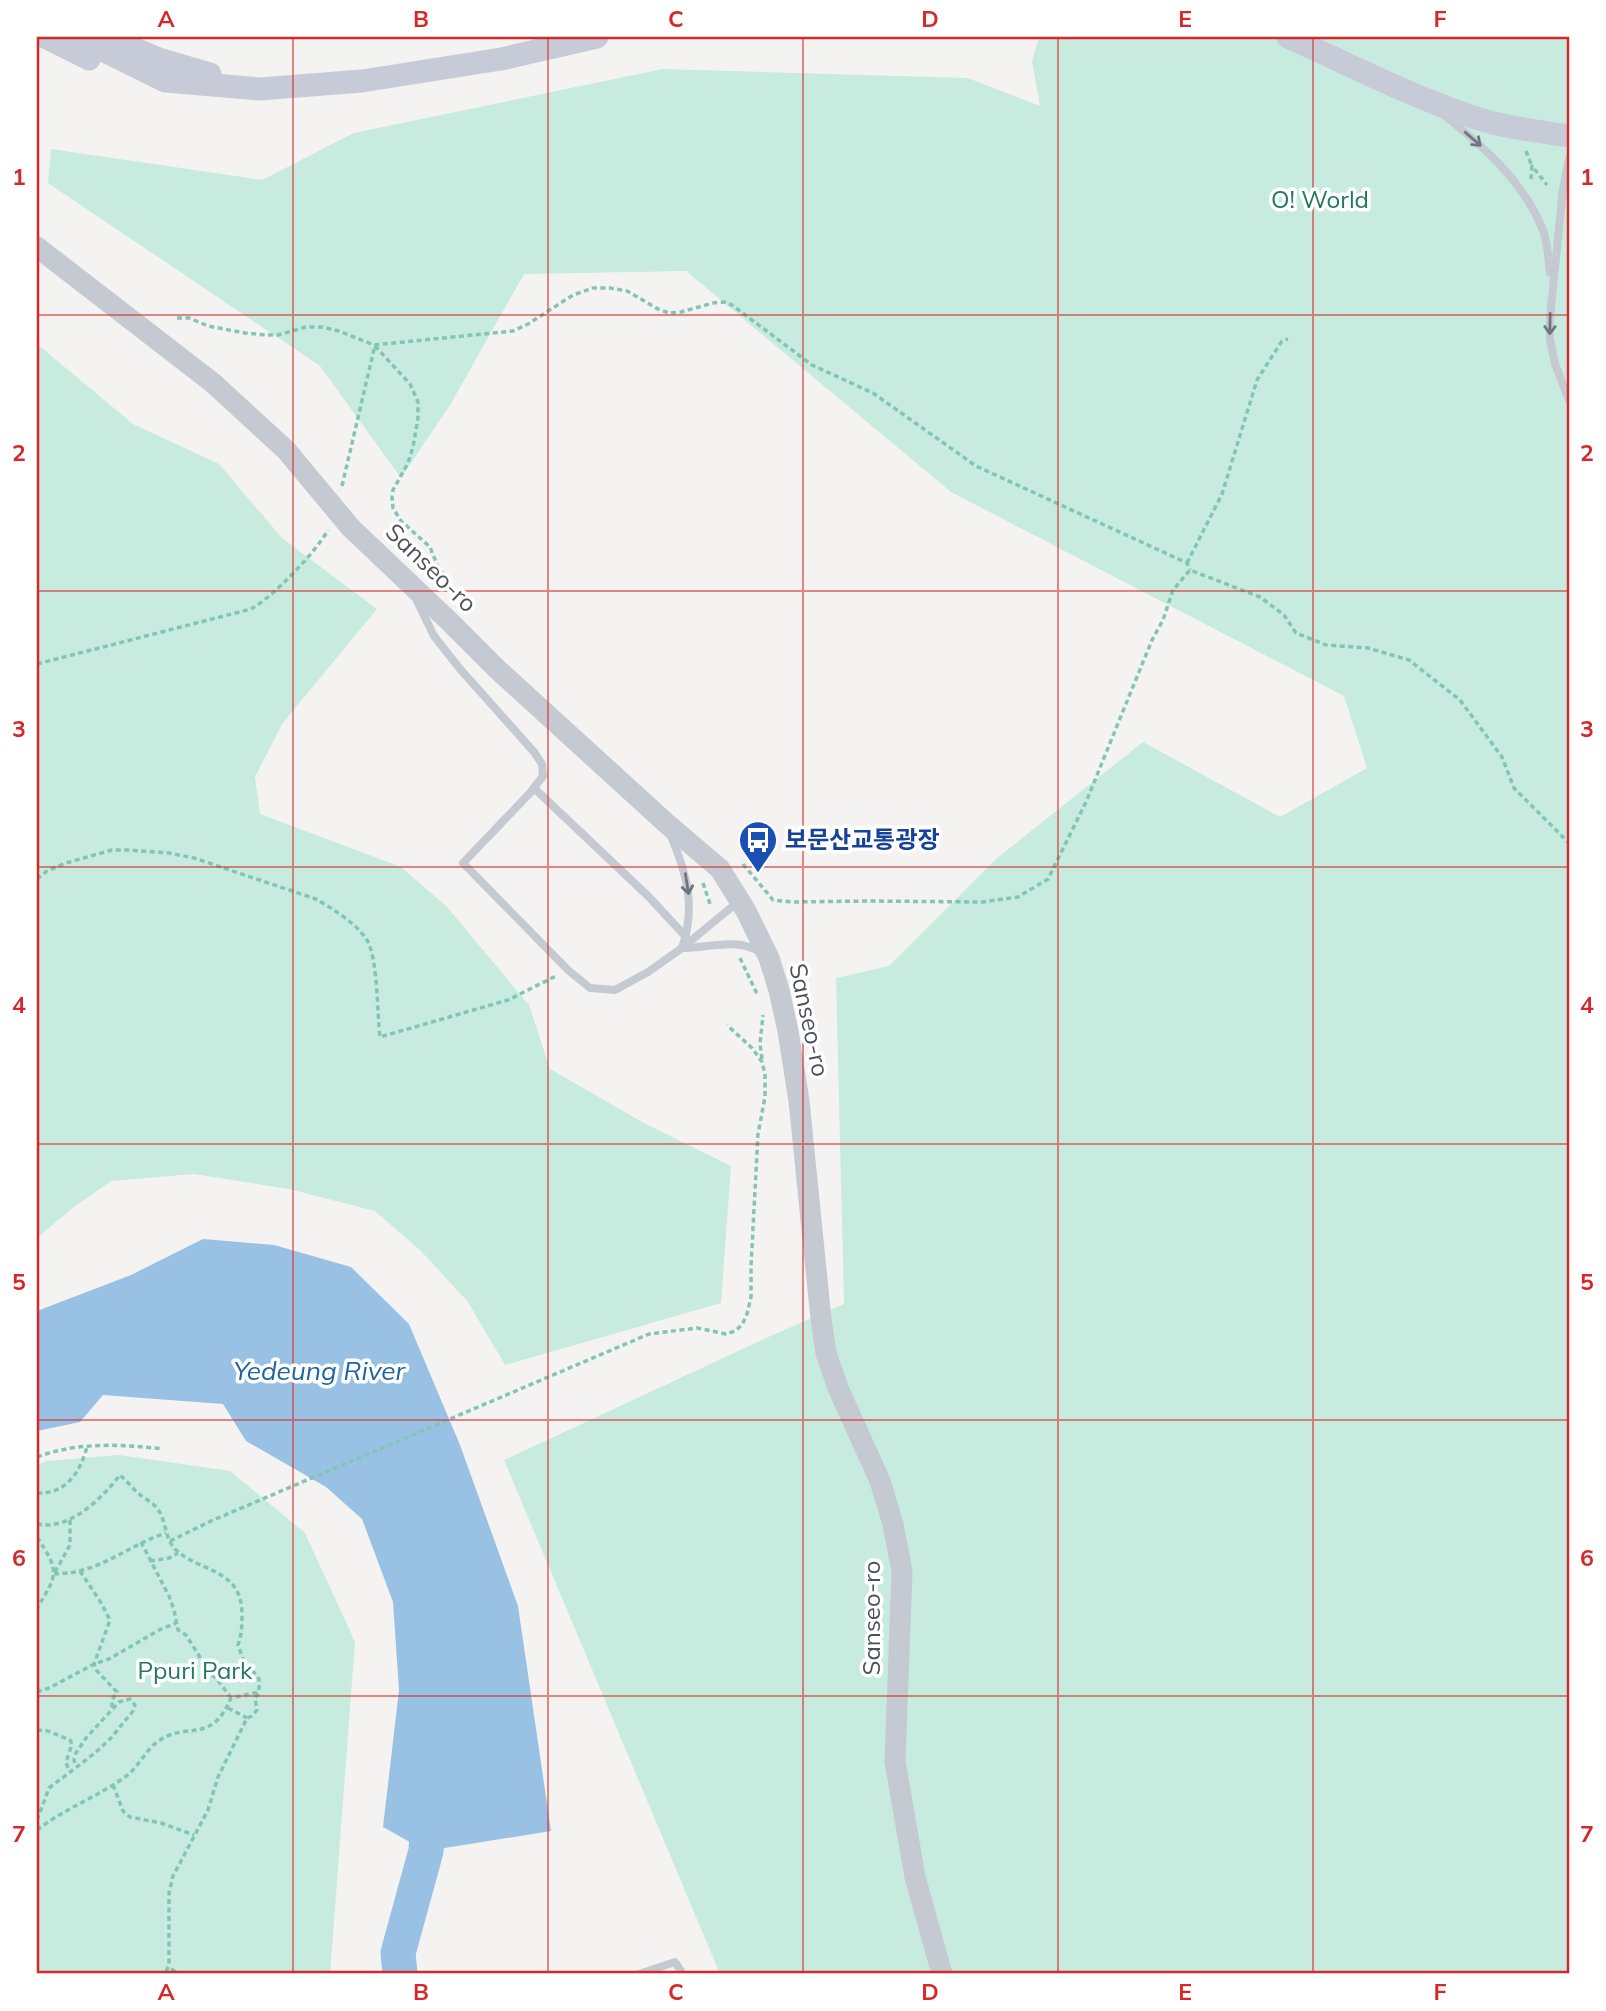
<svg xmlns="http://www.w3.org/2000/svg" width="1606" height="2011" viewBox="0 0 1606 2011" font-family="Mulish,'Noto Sans KR',sans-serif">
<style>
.green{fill:#c7ebde}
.water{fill:#99c1e3}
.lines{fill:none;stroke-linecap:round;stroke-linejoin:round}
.river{stroke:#99c1e3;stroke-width:35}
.path{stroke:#83c5b5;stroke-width:3.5;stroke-dasharray:5 3.5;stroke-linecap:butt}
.service{stroke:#c5c9d2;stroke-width:8}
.tertiary{stroke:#c5c9d2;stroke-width:21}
.secondary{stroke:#c7cbd8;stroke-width:23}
.oneway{stroke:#707580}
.grid{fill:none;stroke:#d62828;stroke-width:2;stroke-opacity:0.55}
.labels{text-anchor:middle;stroke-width:7;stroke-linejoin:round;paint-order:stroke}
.park-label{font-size:24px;fill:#237862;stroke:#fff}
.street-label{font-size:24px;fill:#4c515d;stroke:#fff}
.transit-label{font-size:24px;font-weight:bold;fill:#164399;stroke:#fff;text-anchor:start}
.water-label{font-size:26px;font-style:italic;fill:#1e649e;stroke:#fff}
.neatline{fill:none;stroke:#d62828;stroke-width:2.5}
.grid-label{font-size:23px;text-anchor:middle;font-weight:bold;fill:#d62828}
</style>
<rect width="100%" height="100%" fill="#f4f3f2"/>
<g class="green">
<path d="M1039,37h530v1937h-849l-216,-514 262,-122 78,-34 -8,-326 53,-12 107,-107 147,-117 137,75 87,-49 -23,-72 -393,-204 -265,-221 -162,3 -74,131 -49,73 -81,-112 -272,-183 3,-34 211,31 92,-47 309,-64 305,9 72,28 -8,-45z"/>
<path d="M37,344l96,80 86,40 63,74 95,71 -95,115 -27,53 5,37 141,53 46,40 82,98 21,64 94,54 87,43 -10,137 -216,62 -37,-63 -47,-51 -46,-40 -86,-22 -95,-15 -83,7 -37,26 -37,31z"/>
<path d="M119,1455l111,16 75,62 50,109 -25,332h-293v-509l9,-4z"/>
</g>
<path class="water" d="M203,1239l71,6 77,22 58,57 51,121 58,161 33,225 -125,20 -43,-24 16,-137 -6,-88 -31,-83 -36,-32 -80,-46 -23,-37 -120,-9 -23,27 -43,9v-120l94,-36z"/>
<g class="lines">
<path class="river" d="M400,1974l-2,-21 28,-102 3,-48"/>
<g class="path">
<path d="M1526,151l6,15"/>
<path d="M1531,179l1,-13 15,19"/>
<path d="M177,318h12l19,8 37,7 21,2h12l28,-8h16l17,4 35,14 139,-14 15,-7 45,-29 20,-7h17l17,3 31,18 11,4 12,-1 32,-9 11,-1 8,3 80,60 61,28 103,73 211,97 3,7"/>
<path d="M375,346l35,38 8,18v16l-5,29 -5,16 -15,27 -1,7 1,11 8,13 29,26 8,20 9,12 1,13"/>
<path d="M342,486l33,-141"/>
<path d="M1187,563l35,-69 35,-114 25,-39 6,-2"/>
<path d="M37,664l214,-55c22,-12 64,-56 77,-79"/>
<path d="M743,864l30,36 20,2 75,-1 114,1 36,-5 30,-18 38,-77 66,-162 11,-20 10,-30 17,-20 70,27 24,18 12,18 30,12 42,3 41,12 51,40 42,57 12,31 55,55"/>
<path d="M37,879l10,-8 19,-8 46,-13h17l40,3 25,5 122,41c17,10 40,24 51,41 11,19 10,74 13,97l128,-37 48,-24"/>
<path d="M703,883l7,21"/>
<path d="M740,958l18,38"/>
<path d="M762,1059l-2,-15 3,-29"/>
<path d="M37,1457c40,-15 84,-13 126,-8"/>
<path d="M37,1493c30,1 43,-21 50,-46"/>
<path d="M37,1524c33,7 65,-26 83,-49 7,6 12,13 19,19 5,4 13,8 17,13 11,12 8,32 20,43 25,23 65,18 66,63 0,11 0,21 -4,32l7,19 8,7 6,8v13l-4,6 2,12 -5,6 -5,2 -29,59 -10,33 -35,66 -4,17v72l-4,9"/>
<path d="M37,1537c22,34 22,36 0,71"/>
<path d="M170,1541l41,-20 438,-187 48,-6 29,6 9,-3 7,-6 5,-11 4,-17v-31l7,-132 7,-37v-23l-3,-12 -10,-14 -25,-23"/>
<path d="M141,1542l28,54 5,14 4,20 8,5 24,38 7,6 14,19"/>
<path d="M150,1561l19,-3 9,-5"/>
<path d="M80,1571l20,30 10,19 -16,44 3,7 20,21 -5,8v10"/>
<path d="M55,1572l15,-27v-27"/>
<path d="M54,1574c10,-1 20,-1 29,-4 29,-8 54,-28 83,-37"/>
<path d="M37,1692l12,-4 45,-24 15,-5 50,-29 17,-7"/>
<path d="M228,1708l19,10"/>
<path d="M37,1730l11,1 22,9 2,4 -6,18 3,9"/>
<path d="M113,1785l10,26 7,6 31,6 33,12"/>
<path d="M37,1820l12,-32 46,-35 16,-15 22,-27 2,-6 -5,-6 -11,3 -33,36 -10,15 -2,6 1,7"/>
<path d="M37,1830c27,-21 60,-33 88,-53 13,-9 20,-26 32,-35 30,-22 54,4 74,-44l28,-6"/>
<path d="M171,1969l9,5"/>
</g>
<g class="service">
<path d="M1444,115c40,32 80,67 99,115 5,13 5,29 7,43"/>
<path d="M1569,159l-6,30 -13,128v22l5,25 14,36"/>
<path d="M417,601l17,35 26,33 74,83 8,12 1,12 -13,17 -67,70 105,107 22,18 25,2 33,-18 34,-24 57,-47"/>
<path d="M534,788l115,109 37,40"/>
<path d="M671,836c16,38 25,71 11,112 28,0 54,-11 78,4"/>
<path d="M639,1974l36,-12 8,12"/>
</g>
<path class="tertiary" d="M37,247l176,136 73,67 65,78 99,94 47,47 169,154 54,46 26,42 23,47 10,32 9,41 11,70 22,218 5,34 12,35 42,93 13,43 9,48 -7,189 20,116 27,97"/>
<g class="secondary">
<path d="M45,37l44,22"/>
<path d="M76,37l89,44 95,8 102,-8 139,-22 96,-22"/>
<path d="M1288,37c60,27 120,58 182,79 31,11 66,15 99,20"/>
<path d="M114,40l45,19 51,15"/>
</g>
</g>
<defs><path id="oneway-shaft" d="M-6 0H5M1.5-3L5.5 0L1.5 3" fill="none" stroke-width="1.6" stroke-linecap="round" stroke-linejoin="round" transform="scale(1.75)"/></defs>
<g class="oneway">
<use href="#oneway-shaft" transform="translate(1473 139) rotate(41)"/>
<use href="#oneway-shaft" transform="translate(1550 324) rotate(91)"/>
<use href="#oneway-shaft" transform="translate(687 884) rotate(81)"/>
</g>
<path class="grid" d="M293,37v1937M548,37v1937M803,37v1937M1058,37v1937M1313,37v1937M37,315h1532M37,591h1532M37,867h1532M37,1144h1532M37,1420h1532M37,1696h1532"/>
<defs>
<symbol id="bus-pin" viewBox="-11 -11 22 30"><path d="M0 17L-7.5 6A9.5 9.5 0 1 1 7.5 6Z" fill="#1a4fb4" stroke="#fff"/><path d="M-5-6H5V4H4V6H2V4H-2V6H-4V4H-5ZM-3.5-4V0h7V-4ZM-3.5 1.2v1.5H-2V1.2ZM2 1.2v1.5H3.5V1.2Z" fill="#fff"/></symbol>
</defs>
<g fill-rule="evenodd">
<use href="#bus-pin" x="736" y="818" width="44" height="60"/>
</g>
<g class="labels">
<g class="park-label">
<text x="1320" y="208">O! World</text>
<text x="195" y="1679">Ppuri Park</text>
</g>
<g class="street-label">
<text transform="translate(431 568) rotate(44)" y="8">Sanseo-ro</text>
<text transform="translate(809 1020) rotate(78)" y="8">Sanseo-ro</text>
<text transform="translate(872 1618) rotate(-90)" y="8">Sanseo-ro</text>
</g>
<g class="transit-label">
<text x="785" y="848">보문산교통광장</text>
</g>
<g class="water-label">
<text x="319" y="1380">Yedeung River</text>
</g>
</g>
<rect width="1606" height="2011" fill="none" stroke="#ffffff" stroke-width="77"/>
<rect x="38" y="38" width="1530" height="1934" class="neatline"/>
<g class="grid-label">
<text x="166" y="27">A</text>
<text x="421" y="27">B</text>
<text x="676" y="27">C</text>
<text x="930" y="27">D</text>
<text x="1185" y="27">E</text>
<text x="1440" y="27">F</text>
<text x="19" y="185">1</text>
<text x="1587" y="185">1</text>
<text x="19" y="461">2</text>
<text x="1587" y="461">2</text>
<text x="19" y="737">3</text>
<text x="1587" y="737">3</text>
<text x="19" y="1013">4</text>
<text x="1587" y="1013">4</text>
<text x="19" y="1290">5</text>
<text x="1587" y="1290">5</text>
<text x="19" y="1566">6</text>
<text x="1587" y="1566">6</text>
<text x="19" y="1842">7</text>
<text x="1587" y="1842">7</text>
<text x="166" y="2000">A</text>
<text x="421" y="2000">B</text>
<text x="676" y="2000">C</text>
<text x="930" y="2000">D</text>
<text x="1185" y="2000">E</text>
<text x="1440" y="2000">F</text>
</g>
</svg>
